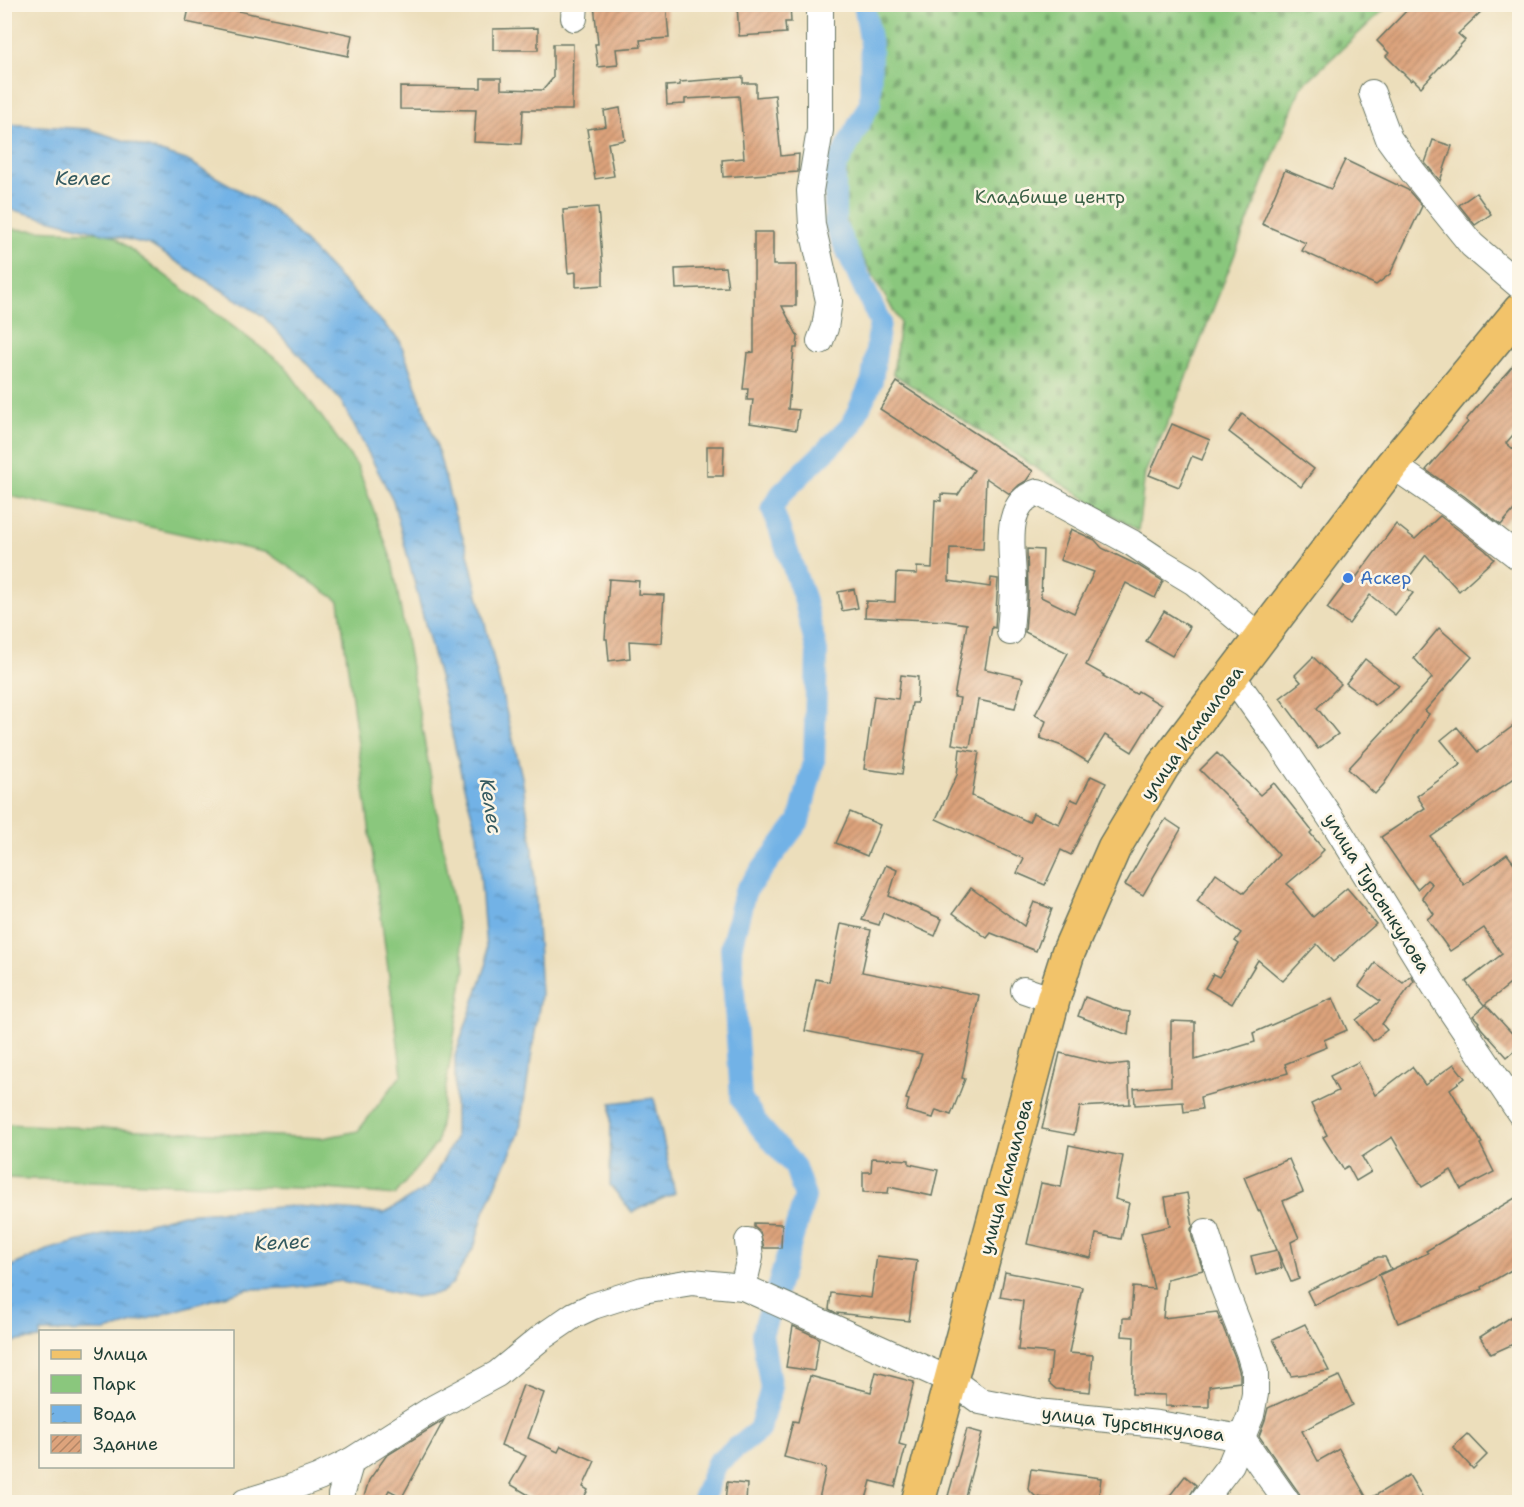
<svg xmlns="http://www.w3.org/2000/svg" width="1524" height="1507" viewBox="0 0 1524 1507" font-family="'Shantell Sans',sans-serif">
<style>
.green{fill:#8ac77d;stroke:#548258;stroke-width:1.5}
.cemetery{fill:url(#cemetery-stones);stroke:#548258;stroke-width:1.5}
.water{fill:url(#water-ripples);stroke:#48788d;stroke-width:1.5}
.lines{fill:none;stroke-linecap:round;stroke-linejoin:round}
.canal{stroke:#72b2e6;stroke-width:22}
.building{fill:url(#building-hatch)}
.minor-casing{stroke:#677563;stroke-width:28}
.major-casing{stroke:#677563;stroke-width:36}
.minor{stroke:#fff;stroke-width:26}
.major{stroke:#f2c36a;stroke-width:33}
.shop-dot{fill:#3f7fe0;stroke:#fcf5e5;stroke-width:2}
.labels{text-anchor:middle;stroke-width:5;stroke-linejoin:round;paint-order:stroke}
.park-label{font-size:18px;fill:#3a6046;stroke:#fcf5e5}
.shop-label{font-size:18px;fill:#366cbe;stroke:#fcf5e5;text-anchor:start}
.street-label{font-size:18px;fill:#1f3d34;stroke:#fcf5e5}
.water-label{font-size:20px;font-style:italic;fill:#345a60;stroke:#fcf5e5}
</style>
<defs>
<pattern id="cemetery-stones" width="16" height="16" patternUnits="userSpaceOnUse" patternTransform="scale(1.5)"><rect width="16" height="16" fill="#8ac77d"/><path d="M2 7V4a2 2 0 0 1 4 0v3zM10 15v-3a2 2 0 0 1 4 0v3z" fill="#70a367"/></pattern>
<pattern id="water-ripples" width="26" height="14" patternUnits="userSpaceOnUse" patternTransform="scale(1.5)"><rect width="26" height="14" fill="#72b2e6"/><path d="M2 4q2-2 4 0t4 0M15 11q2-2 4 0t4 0" fill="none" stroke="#5d92bb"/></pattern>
<pattern id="building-hatch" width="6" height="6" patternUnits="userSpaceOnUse" patternTransform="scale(1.5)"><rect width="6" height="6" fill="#dda37c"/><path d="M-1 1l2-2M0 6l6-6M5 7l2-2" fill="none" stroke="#b38666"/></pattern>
</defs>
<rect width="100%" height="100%" fill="#fcf5e5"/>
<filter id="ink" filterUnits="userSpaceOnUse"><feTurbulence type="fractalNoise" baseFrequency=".0167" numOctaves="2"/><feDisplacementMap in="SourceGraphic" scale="12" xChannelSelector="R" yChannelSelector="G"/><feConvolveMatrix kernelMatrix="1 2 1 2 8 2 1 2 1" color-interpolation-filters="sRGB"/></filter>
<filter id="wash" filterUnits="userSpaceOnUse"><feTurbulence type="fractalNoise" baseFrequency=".008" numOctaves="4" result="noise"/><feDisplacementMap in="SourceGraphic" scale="24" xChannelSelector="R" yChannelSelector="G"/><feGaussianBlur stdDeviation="1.35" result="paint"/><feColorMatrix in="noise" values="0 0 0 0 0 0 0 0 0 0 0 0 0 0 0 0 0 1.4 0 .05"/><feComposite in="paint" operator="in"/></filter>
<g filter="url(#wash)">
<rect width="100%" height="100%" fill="#ecdebb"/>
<path class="green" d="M5,229l104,4 175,132 74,102 34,94 73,407 -28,175 -42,52 -68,-6 -322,-11v-54l318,14 35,-7 44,-57 -63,-473 -71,-48 -263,-58z"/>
<path class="cemetery" d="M870,5h519l-88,82 -129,326 -27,60 -7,58 -102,-63 -143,-94 7,-52 -57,-98 -2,-56 36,-70v-35z"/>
<g class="water">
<path d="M5,124l83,5 98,31 88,50 126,131 37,105 17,67 13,36 55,228 11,73 8,145 -22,139 -35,78 -9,33 -23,39 -11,9 -26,4 -73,-16 -54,7 -40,1 -141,42 -67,1v7l-23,2 -12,6v-78l45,-20 133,-35 111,-8 91,7 44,-27 26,-48v-82l32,-93 -10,-130 -14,-50 -21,-94 -49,-189 -52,-99 -78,-85 -113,-71 -145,-37z"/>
<path d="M654,1098l21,95 -43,19 -22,-27 1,-82z"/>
</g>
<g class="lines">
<g class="canal">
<path d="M775,1296l30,-99 -10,-30 -35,-40 -19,-29 -10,-150 14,-56 54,-71 15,-59 3,-110 -13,-54 -32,-90 9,-14 70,-68 21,-45 8,-59 -45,-97v-56l35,-66 1,-58 -7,-41"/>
<path d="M702,1502l15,-39 42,-33 12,-41 -9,-55 8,-24"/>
</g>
</g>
<g id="blocks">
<g class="building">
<path d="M190,4h15l147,31 -4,21 -162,-34z"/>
<path d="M594,4h72l3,34 -29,2 1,7 -25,2 2,16 -20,2 -3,-23h3z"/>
<path d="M737,4h53l1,18h-6l1,11 -47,3z"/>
<path d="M1413,4h76l-31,30 7,6 -44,47 -8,-8 -2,2 -25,-25 3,-3 -12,-12z"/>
<path d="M538,28v22h-45v-21z"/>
<path d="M553,44h20l-1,66h-49l-2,34 -47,-2 2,-32 -76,-1v-22l81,1v-10h20v11l42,1 10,-12z"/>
<path d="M743,77v6h13v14l19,-2 6,61 18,-2 -1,18 -75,5 -1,-17 22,-2 -5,-62 -54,3v5l-18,1 -1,-19 14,-1v-3z"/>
<path d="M620,108l5,32 -17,3 6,33 -19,3 -8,-50 19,-3 -2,-15z"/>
<path d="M1433,140l19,6 -12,35 -15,-18z"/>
<path d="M1345,160l63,30 14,16 -32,68 -14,11 -74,-34 4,-8 -44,-19 23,-54 46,19z"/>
<path d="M1476,193l15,21 -16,11 -16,-20z"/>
<path d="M598,207l5,63v15l-27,2v-15l-8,1 -5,-63z"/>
<path d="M754,232h19v33h23v41h-14l16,31 -1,11h-3l-6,61 11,1 -3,20 -46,-7 3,-23h-6l1,-11h-5l4,-36 7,-1z"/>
<path d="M725,267l3,20 -52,2 -1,-20z"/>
<path d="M1520,357v70l-14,16 14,12v48l-19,22 -37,-29 -38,-26 42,-48 -2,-2z"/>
<path d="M897,382l136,89 -7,10 -7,4 -9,9 -24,-16 -3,71 -33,-1 -1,33 41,6 1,-9 7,1 -3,49 -3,-1 -7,42 38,9 -8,30 -37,-8 -8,47 -18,-3 8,-46 -6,-1 13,-73 -20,-3 -82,-4 1,-16 29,1 1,-29 21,1v-7l15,1 3,-68 6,1v-7l17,1 16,-25 -94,-61z"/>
<path d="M1242,414l72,55 -13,18 -72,-55z"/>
<path d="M1172,424l38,16 -8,20 -10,-4 -13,31 -30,-12z"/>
<path d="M707,446h17l-1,30h-16z"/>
<path d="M1440,516l45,34 9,9 -35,32 -33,-36 -23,30 10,8 -18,22 -25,-20 -21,29 -22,-16 24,-32 4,3 41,-55 19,15z"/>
<path d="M1071,529l24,11 7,8 37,18 24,15 -8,17 -29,-15 -40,82 18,10 -1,1 33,18 2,-3 23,14 -29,47 -27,-17 -17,27 -26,-16 -22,-8 6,-17 -11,-6 33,-62 -43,-21 3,-40 -1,-43 16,1 -2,47 33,16 20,-41 -34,-12z"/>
<path d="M609,579l30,2 -1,13 26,1 -3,48 -32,-2 1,17 -21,3 -2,-22h-2z"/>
<path d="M854,589l4,19 -16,3 -4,-19z"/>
<path d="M1164,611l26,16 -18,29 -26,-15z"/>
<path d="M1439,628l33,29 -47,54 4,3 -45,70 -9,10 -27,-25 84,-91 -18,-20z"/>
<path d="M1313,657l28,27 -24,24 21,26 -20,15 -38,-51 21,-16 -6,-7z"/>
<path d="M1365,659l34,27 -24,19 -29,-22z"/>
<path d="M901,675l17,2 -1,26h-5l-10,71 -38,-5 10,-73 24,3z"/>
<path d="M1520,721v53l-89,63 33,48 43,-31 13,17v107l-1,-1 -35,28 -18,-23 36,-28 -18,-26 -34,23 -23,-32 7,-5 -12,-17 10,-13 -5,-4 -10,9 -36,-52 44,-29 -8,-12 44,-32 -20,-24 16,-13 21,25z"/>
<path d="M960,749l19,3 -7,44 57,26 4,-9 26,11 12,-25 7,3 13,-26 15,7 -35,72 -10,-5 -16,35 -28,-12 7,-14 -88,-40 21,-44z"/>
<path d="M1217,753l43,42 14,-12 38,48 -2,2 14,17 -5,5 1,1 -33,28 7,6 -1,2 20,25 34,-29 19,22 -1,1 11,13 -43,38 -16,-18 -34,37 -25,-21 -26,44 -27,-16 8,-14 6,3 20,-33 -4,-3 6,-8 -44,-32 19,-28 28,20 35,-38 -31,-35 1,-1 -49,-49z"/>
<path d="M850,812l30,13 -13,31 -31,-13z"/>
<path d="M1166,819l15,10 -38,66 -18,-10 24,-42z"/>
<path d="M886,865l11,5 -8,26 53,23 -7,17 -52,-23 -4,12 -17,-5z"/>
<path d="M971,888l53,38 10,-24 18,7 -16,42 -45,-18 -4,5 -34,-25z"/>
<path d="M841,924l30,6 -9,42 117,23 -17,83 3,1 -14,36 -15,-5 -3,8 -27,-7 3,-11 -3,-1 16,-45 -117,-23 11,-52 13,3z"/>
<path d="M1375,963l28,20 8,-7 3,5 -32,43 5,6 -14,11 -17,-21 24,-19 -21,-15z"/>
<path d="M1085,997l37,14 8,1 -2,23 -50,-19z"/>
<path d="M1333,998l14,32 -23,10 3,7 -42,17 3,9 -17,5v-1l-71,20 2,12 -18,3 -1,-10 -48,3 -1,-16 37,-3v-65l24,1v38l60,-18 -2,-9z"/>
<path d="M1486,1005l34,37v4l-13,11 -26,-29 -3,-5 1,-1 -6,-6z"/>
<path d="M1060,1053l50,12 18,-2 2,41 -50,3 -6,28 -32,-6z"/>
<path d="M1358,1062l17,33 37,-28 13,18 29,-21 11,14 -15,11 32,54 -2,1 14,28 -33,17 -10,-19 -29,17 -30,-50 -30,20 9,15 -15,9 -8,-15 -5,3 -20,-32 4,-2 -16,-31 27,-13 -8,-15z"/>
<path d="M1069,1145l54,11 -8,43 14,4 -8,36 -25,-5 -5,24 -64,-14 14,-61 20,4z"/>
<path d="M872,1158l37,2v4l29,6 -6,26 -43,-9 -1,6 -25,-1v-20h8z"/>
<path d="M1289,1159l14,33 -20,9 16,37 -8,4 8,37 -8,3 -14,-32 5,18 -26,7 -5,-19 26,-6 -17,-40 -2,1 -14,-34z"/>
<path d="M1187,1193l6,33 -2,3 1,8 11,33 -36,9 -4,39 54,-6 18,45 5,17v8l-31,4v21l-44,-1v-11l-33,-1 2,-57 -12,-1 1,-18h8l2,-31 21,2 -13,-56 29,-7 -5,-29z"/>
<path d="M1520,1195v70l-38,22 1,2 -85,34 -19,-48 49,-22 -2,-2z"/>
<path d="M754,1223l28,1 -1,24h-17l-4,-16 -6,-5z"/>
<path d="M877,1256l40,5 -8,60 -73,-8 -7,-4 2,-16 40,5z"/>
<path d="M1378,1257h7l6,12 -77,36 -7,-14z"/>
<path d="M1005,1272l77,15 -13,66 24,2 -3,37 -34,-3 -7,-6 3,-30 -34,-3 5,-49 -23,-4z"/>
<path d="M1520,1311v30l-29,13 -11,-17z"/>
<path d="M1305,1324l24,47 -38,5 -18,-37z"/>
<path d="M793,1326l26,12 -5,33 -28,-4z"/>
<path d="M876,1372l38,10 -15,62 7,2 -11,41 -24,-6 -6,22h-47l8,-35 -42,-11 9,-36 5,1 12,-46 61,16z"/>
<path d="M1339,1376l14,29 -51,26 16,30 21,-12 29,51 41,-25 17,28 -124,-1 -3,-9 -40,-57 6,-16 3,-12z"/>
<path d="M523,1385l21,8 -16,45 30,14 3,-6 34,15 -12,26 5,3 -7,13h-39l-32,-19 16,-28 -25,-11z"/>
<path d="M444,1420l-42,77 -13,-7 -7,13h-20l7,-23 17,-24z"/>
<path d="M967,1429l15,4 -18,67 -16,-4z"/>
<path d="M1467,1434l20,21 -14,14 -20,-22z"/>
<path d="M1031,1469l70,9 -3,25h-37l1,-3 -26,-3 -8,-8z"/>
<path d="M1185,1476l11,9 -8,14 -4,4h-20z"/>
<path d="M727,1482l20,2 -1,19h-21z"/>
</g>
</g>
</g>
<g filter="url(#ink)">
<use href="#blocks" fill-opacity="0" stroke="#677563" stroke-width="1.5"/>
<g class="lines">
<defs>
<g id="minor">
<path d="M820,4v126l-10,61 2,34 17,76 -4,27 -5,13"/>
<path d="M574,18l1,-14"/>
<path d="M1372,93l17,46 24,33 59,73 48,41"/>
<path d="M1392,465l63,43 65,50"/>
<path d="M1010,632c1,-16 3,-31 3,-47 1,-29 -13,-82 25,-93l94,51 27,18 35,21 67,56"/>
<path d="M1232,676l48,67 56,83 98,159 86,128"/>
<path d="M1024,990l29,10"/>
<path d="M743,1287l7,-30 -2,-16"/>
<path d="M245,1502l42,-13 32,-12 32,-16 83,-53 63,-34 45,-37 32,-22 19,-9 50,-16 49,-8 51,5 209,94 28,20 57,11 121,12 84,14 45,64"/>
<path d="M341,1502v-7l10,-34"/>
<path d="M1202,1502l29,-38 20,-49 4,-21v-22l-6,-20 -25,-64 -18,-56"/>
</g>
<path id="major" d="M918,1502l135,-502 15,-47 46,-105 49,-82 229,-301 128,-155"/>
</defs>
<use href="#minor" class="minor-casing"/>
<use href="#major" class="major-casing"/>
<use href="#minor" class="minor"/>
<use href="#major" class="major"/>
</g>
</g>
<circle class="shop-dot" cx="1348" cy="578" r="6"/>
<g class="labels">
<g class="park-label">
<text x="1050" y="203">Кладбище центр</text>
</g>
<g class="shop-label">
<text x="1360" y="584">Аскер</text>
</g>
<g class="street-label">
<text transform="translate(1192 733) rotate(-54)" y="6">улица Исмаилова</text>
<text transform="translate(1377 893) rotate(58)" y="6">улица Турсынкулова</text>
<text transform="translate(1006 1177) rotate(-75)" y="6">улица Исмаилова</text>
<text transform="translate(1133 1424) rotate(7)" y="6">улица Турсынкулова</text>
</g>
<g class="water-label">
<text x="83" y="185">Келес</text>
<text transform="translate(491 806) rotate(81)" y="7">Келес</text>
<text transform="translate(282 1242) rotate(-3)" y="7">Келес</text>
</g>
</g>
<rect width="1524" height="1507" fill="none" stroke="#fcf5e5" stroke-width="24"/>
<rect x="39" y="1330" width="195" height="138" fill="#fcf5e5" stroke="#a4ab9e" stroke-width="1.5"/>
<rect x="51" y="1350" width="30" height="9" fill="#f2c36a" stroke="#a4ab9e" stroke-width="1.5"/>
<text x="93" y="1360" font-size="18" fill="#1f3d34">Улица</text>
<rect x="51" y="1375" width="30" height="18" fill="#8ac77d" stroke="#a4ab9e" stroke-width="1.5"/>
<text x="93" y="1390" font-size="18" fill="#1f3d34">Парк</text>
<rect x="51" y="1405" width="30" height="18" fill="url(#water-ripples)" stroke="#a4ab9e" stroke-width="1.5"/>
<text x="93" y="1420" font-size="18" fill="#1f3d34">Вода</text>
<rect x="51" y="1435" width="30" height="18" fill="url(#building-hatch)" stroke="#a4ab9e" stroke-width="1.5"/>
<text x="93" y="1450" font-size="18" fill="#1f3d34">Здание</text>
</svg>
